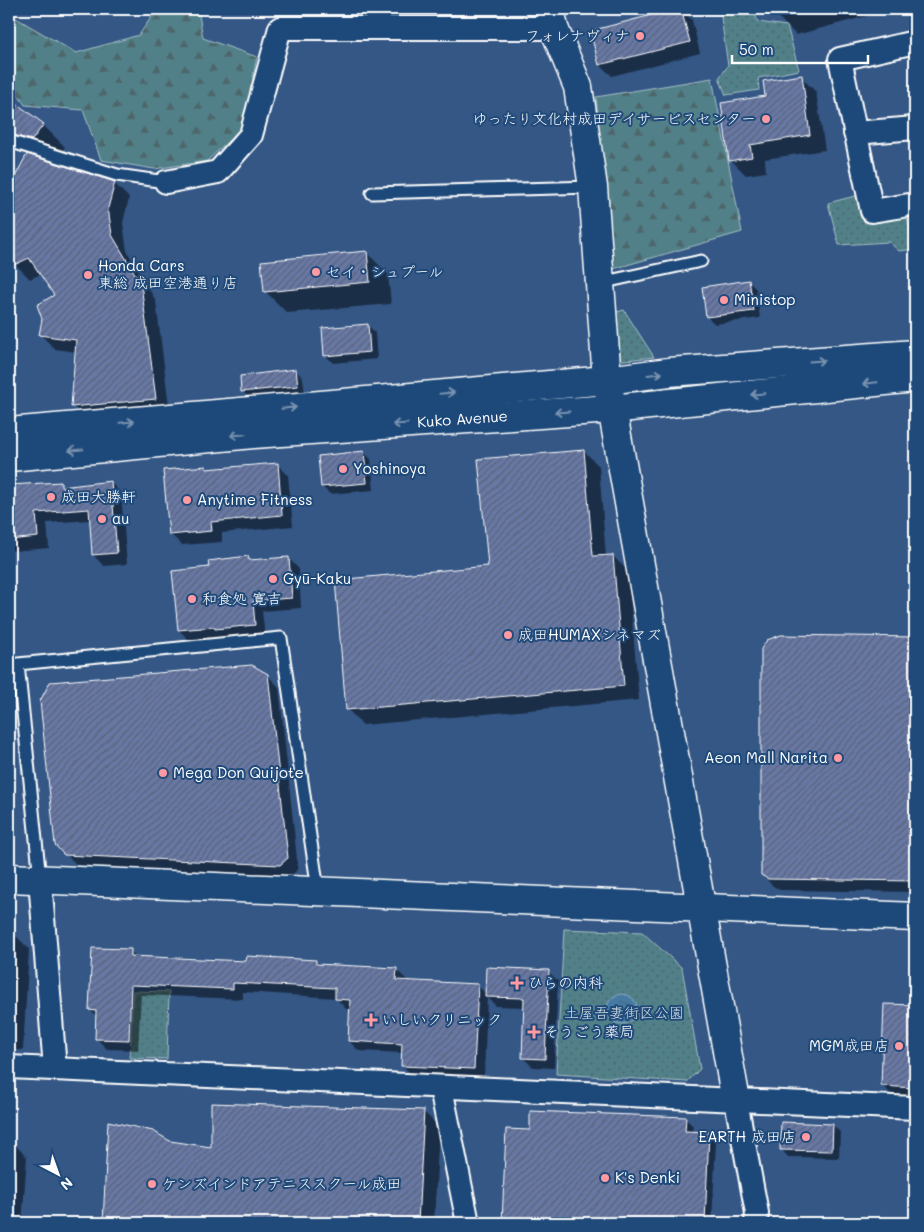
<svg xmlns="http://www.w3.org/2000/svg" width="924" height="1232" viewBox="0 0 924 1232" font-family="Mali,'Klee One',sans-serif">
<style>
.grass{fill:url(#grass-dots);stroke:#a8c0c4}
.forest{fill:url(#forest-firs);stroke:#a8c0c4}
.water{fill:url(#water-ripples);stroke:#8fafc8}
.shadow{fill:#0007}
.building{fill:url(#building-hatch);stroke:#fff}
.lines{fill:none;stroke-linecap:round;stroke-linejoin:round}
.lane-casing{stroke:#fff;stroke-width:15}
.street-casing{stroke:#fff;stroke-width:26}
.secondary-casing{stroke:#fff;stroke-width:31}
.highway-casing{stroke:#fff;stroke-width:31}
.lane{stroke:#1f4a7a;stroke-width:11}
.street{stroke:#1f4a7a;stroke-width:22}
.secondary{stroke:#1f4a7a;stroke-width:28}
.highway{stroke:#1f4a7a;stroke-width:28}
.oneway{stroke:#7992af}
.poi-dot{fill:#ff9aa2;stroke:#1f4a7a;stroke-width:2}
.labels{text-anchor:middle;stroke-width:4;stroke-linejoin:round;paint-order:stroke}
.poi-label{font-size:15px;fill:#fff;stroke:#1f4a7a;text-anchor:start}
.street-label{font-size:15px;fill:#fff;stroke:#1f4a7a}
.park-label{font-size:15px;fill:#d4dfe2;stroke:#1f4a7a}
</style>
<defs>
<pattern id="grass-dots" width="8" height="8" patternUnits="userSpaceOnUse" patternTransform="scale(1.25)"><rect width="8" height="8" fill="#518089"/><path d="M2 2h.1M6 6h.1" fill="none" stroke="#4e666a" stroke-width="1.8" stroke-linecap="round"/></pattern>
<pattern id="forest-firs" width="22" height="20" patternUnits="userSpaceOnUse" patternTransform="scale(1.25)"><rect width="22" height="20" fill="#518089"/><path d="M5 1l3.5 6h-7zM16 11l3.5 6h-7z" fill="#4e666a"/></pattern>
<pattern id="water-ripples" width="26" height="14" patternUnits="userSpaceOnUse" patternTransform="scale(1.25)"><rect width="26" height="14" fill="#457aa3"/><path d="M2 4q2-2 4 0t4 0M15 11q2-2 4 0t4 0" fill="none" stroke="#486378"/></pattern>
<pattern id="building-hatch" width="6" height="6" patternUnits="userSpaceOnUse" patternTransform="scale(1.25)"><rect width="6" height="6" fill="#6778a5"/><path d="M-1 1l2-2M0 6l6-6M5 7l2-2" fill="none" stroke="#5a6278"/></pattern>
</defs>
<rect width="100%" height="100%" fill="#345786"/>
<filter id="ink" filterUnits="userSpaceOnUse"><feTurbulence type="fractalNoise" baseFrequency=".02" numOctaves="2"/><feDisplacementMap in="SourceGraphic" scale="10" xChannelSelector="R" yChannelSelector="G"/><feConvolveMatrix kernelMatrix="1 2 1 2 8 2 1 2 1" color-interpolation-filters="sRGB"/></filter>
<g filter="url(#ink)">
<g class="grass">
<path d="M722,9h31l5,13 29,4 12,44 -41,8 1,12 -33,5 -7,-17 9,-12 -7,-49z"/>
<path d="M859,195l6,28 41,-9 9,35 -16,2 -10,-9 -50,3 -11,-42z"/>
<path d="M624,310l30,47 -40,4 -4,-47z"/>
<path d="M564,929l78,3 40,36 18,101 -13,13 -131,-8z"/>
<path d="M133,991l36,1 -2,67 -37,-1z"/>
</g>
<g class="forest">
<path d="M157,9h41l5,29 54,19 -14,70 -36,34 -53,8 -53,-9 -18,-50 -58,-5 -16,-23v-68l67,39 63,-18z"/>
<path d="M712,78l30,154 -129,37 -17,-172z"/>
</g>
<circle class="water" cx="622" cy="1009" r="15"/>
<g class="shadow">
<path d="M680,9l12,11 8,33 -88,23 -12,-11 -8,-33z"/>
<path d="M773,9h108l1,3 -86,23 -22,-22z"/>
<path d="M801,77l15,15 9,58 -60,9 1,13 -20,3 -15,-15 35,-63z"/>
<path d="M9,100l34,25 22,22 -11,14 -18,-5 -1,2 -26,-20z"/>
<path d="M27,156l87,27 15,15 -6,25 4,28 29,50 14,113 -82,7 -15,-15 3,-54 -21,-3 -15,-15 15,-38 -14,-22 -11,5 -15,-15 -6,-16v-58z"/>
<path d="M367,253l21,21 3,30 -104,9 -22,-22z"/>
<path d="M749,282l7,7 4,29 -45,6 -8,-7z"/>
<path d="M368,325l7,8 2,26 -44,4 -8,-8z"/>
<path d="M296,371l7,7 2,15 -55,6 -7,-7 -2,-15z"/>
<path d="M584,451l15,15 7,91 7,-1 15,15 11,129 -276,25 -15,-15 -11,-129 152,-14z"/>
<path d="M363,452l8,7 3,31 -44,4 -8,-7z"/>
<path d="M277,464l11,11 5,51 -71,7v9l-40,3 -12,-11 35,-67 4,3z"/>
<path d="M110,482l11,11 6,71 -23,2 -11,-11 -2,-35 -44,3 2,25 -36,3 -4,-4v-60l51,-3 4,4z"/>
<path d="M248,558l3,3 37,-3 11,11 2,39 -39,3 3,24 -39,4 -2,-2 -35,3 -10,-10 31,-62z"/>
<path d="M782,636l133,3v253l-135,-2 -7,-4 -11,-11z"/>
<path d="M267,675l12,12 19,182 -6,6 -215,-10 -21,-20z"/>
<path d="M9,753l3,3 3,33 -6,1z"/>
<path d="M9,937h8l12,12 -6,101h-14z"/>
<path d="M130,951l7,6 111,5 68,-1 4,4 76,4 10,10v3l71,3 9,9 62,-23 10,10 -4,87 -21,-1 -10,-9 2,-51 -29,-1 -9,-9 -3,82 -71,-3 -11,-11 1,-12 -44,-2 -10,-10 2,-32h-5l-10,-11 -93,-6v7l-102,-4 -3,55 -31,-1 -11,-11 1,-21 -7,-7z"/>
<path d="M885,1006l30,1v94l-18,-1 -15,-15z"/>
<path d="M424,1112l15,15 -5,96h-330l5,-100 60,19 44,6z"/>
<path d="M685,1118l8,8 -1,7h16l8,8 -4,82h-209l4,-93 24,1z"/>
<path d="M833,1125l7,7 -1,26 -51,-1 -7,-8z"/>
<path d="M9,1142h3l15,15 -5,66h-13z"/>
</g>
<g class="building">
<path d="M675,9h6l9,33 -91,23 -9,-34z"/>
<path d="M802,75l8,60 -60,10 2,12 -23,4 -8,-58 44,-7 -2,-15z"/>
<path d="M9,98l35,26 -12,16 -23,-6z"/>
<path d="M27,154l88,28 -7,26 4,27 29,49 15,115 -85,8 5,-67 -37,-5 3,-16 -5,-14 17,-10 -25,-37 -15,7 -5,-14v-63z"/>
<path d="M367,251l3,31 -106,10 -3,-31z"/>
<path d="M749,280l5,31 -48,6 -4,-30z"/>
<path d="M368,324l2,28 -46,4 -2,-28z"/>
<path d="M296,369l2,17 -57,6 -1,-16z"/>
<path d="M584,450l9,106 20,-1 11,131 -278,24 -11,-130 153,-14 -10,-107z"/>
<path d="M364,451l3,32 -46,4 -3,-31z"/>
<path d="M278,463l4,52 -71,7 1,9 -43,4 -6,-65 43,-4v3z"/>
<path d="M111,481l6,72 -25,2 -3,-46 -53,4 2,24 -29,3v-55l52,-3v5z"/>
<path d="M248,556l1,4 40,-3 3,41 -39,3 2,24 -40,4 -1,-2 -36,3 -6,-59 37,-4 -1,-6z"/>
<path d="M781,635l134,2v244l-147,-2 -7,-4v-226l6,-9z"/>
<path d="M252,665l16,9 20,184 -8,7 -216,-10 -9,-10 -15,-144 10,-19z"/>
<path d="M92,948l39,1v7l115,5 1,-5 69,4v4l81,4 -1,12 82,4 -4,85 -73,-3 1,-22 -54,-3 2,-41 -15,-1v-11l-102,-5v6l-102,-4 -2,55 -34,-1 1,-28 -7,-1z"/>
<path d="M486,967l63,3 -4,89 -23,-1 2,-60 -39,-1z"/>
<path d="M884,1004l31,1v83l-34,-2z"/>
<path d="M211,1103l213,7 -6,113h-315l5,-102 45,10 17,10 41,6z"/>
<path d="M530,1111l156,6 -1,14 24,1 -4,91h-203l4,-94 24,1z"/>
<path d="M781,1122l52,2 -1,27 -52,-1z"/>
</g>
<g class="lines">
<defs>
<g id="lane">
<path d="M9,141l108,34 49,7"/>
<path d="M372,193l221,-6"/>
<path d="M600,283l101,-22"/>
<path d="M40,879l-22,-215 263,-26 37,252"/>
</g>
<g id="street">
<path d="M915,42l-75,17 32,152 43,-7"/>
<path d="M855,133l60,-5"/>
<path d="M166,182l52,-10 33,-37 29,-107h274"/>
<path d="M40,879l15,190"/>
<path d="M9,1067l906,41"/>
<path d="M441,1088l27,135"/>
<path d="M736,1101l21,112 -1,10"/>
</g>
<g id="secondary">
<path d="M550,9l4,19 24,59 15,100 14,193 129,721"/>
<path d="M9,878l906,39"/>
</g>
<g id="highway">
<path d="M9,432l598,-52 62,-8 246,-18"/>
<path id="s1" d="M9,457l244,-23 358,-25 304,-31"/>
</g>
</defs>
<use href="#lane" class="lane-casing"/>
<use href="#street" class="street-casing"/>
<use href="#secondary" class="secondary-casing"/>
<use href="#highway" class="highway-casing"/>
<use href="#lane" class="lane"/>
<use href="#street" class="street"/>
<use href="#secondary" class="secondary"/>
<use href="#highway" class="highway"/>
</g>
<defs><path id="oneway-shaft" d="M-6 0H5M1.5-3L5.5 0L1.5 3" fill="none" stroke-width="1.6" stroke-linecap="round" stroke-linejoin="round" transform="scale(1.25)"/></defs>
<g class="oneway">
<use href="#oneway-shaft" transform="translate(817 361) rotate(-4)"/>
<use href="#oneway-shaft" transform="translate(655 374) rotate(-7)"/>
<use href="#oneway-shaft" transform="translate(870 383) rotate(174)"/>
<use href="#oneway-shaft" transform="translate(447 393) rotate(-5)"/>
<use href="#oneway-shaft" transform="translate(758 394) rotate(174)"/>
<use href="#oneway-shaft" transform="translate(289 408) rotate(-6)"/>
<use href="#oneway-shaft" transform="translate(562 412) rotate(176)"/>
<use href="#oneway-shaft" transform="translate(127 422) rotate(-5)"/>
<use href="#oneway-shaft" transform="translate(400 424) rotate(176)"/>
<use href="#oneway-shaft" transform="translate(238 435) rotate(175)"/>
<use href="#oneway-shaft" transform="translate(76 450) rotate(174)"/>
</g>
</g>
<g class="poi-dot">
<circle cx="640" cy="36" r="5"/>
<circle cx="766" cy="119" r="5"/>
<circle cx="316" cy="272" r="5"/>
<circle cx="88" cy="275" r="5"/>
<circle cx="724" cy="300" r="5"/>
<circle cx="343" cy="469" r="5"/>
<circle cx="51" cy="497" r="5"/>
<circle cx="187" cy="500" r="5"/>
<circle cx="102" cy="519" r="5"/>
<circle cx="273" cy="579" r="5"/>
<circle cx="192" cy="599" r="5"/>
<circle cx="508" cy="635" r="5"/>
<circle cx="838" cy="758" r="5"/>
<circle cx="163" cy="773" r="5"/>
<path d="M514.5 975.5h5v5h5v5h-5v5h-5v-5h-5v-5h5z"/>
<path d="M368.5 1012.5h5v5h5v5h-5v5h-5v-5h-5v-5h5z"/>
<path d="M531.5 1024.5h5v5h5v5h-5v5h-5v-5h-5v-5h5z"/>
<circle cx="899" cy="1046" r="5"/>
<circle cx="806" cy="1137" r="5"/>
<circle cx="605" cy="1178" r="5"/>
<circle cx="152" cy="1184" r="5"/>
</g>
<g class="labels">
<g class="poi-label">
<text x="630" y="41" text-anchor="end">フォレナヴィナ</text>
<text x="756" y="124" text-anchor="end">ゆったり文化村成田デイサービスセンター</text>
<text x="98" y="271">Honda Cars<tspan x="98" dy="17">東総 成田空港通り店</tspan></text>
<text x="326" y="277">セイ・シュプール</text>
<text x="734" y="305">Ministop</text>
<text x="353" y="474">Yoshinoya</text>
<text x="61" y="502">成田大勝軒</text>
<text x="197" y="505">Anytime Fitness</text>
<text x="112" y="524">au</text>
<text x="283" y="584">Gyū-Kaku</text>
<text x="202" y="604">和食処 寛吉</text>
<text x="518" y="640">成田HUMAXシネマズ</text>
<text x="828" y="763" text-anchor="end">Aeon Mall Narita</text>
<text x="173" y="778">Mega Don Quijote</text>
<text x="528" y="988">ひらの内科</text>
<text x="382" y="1025">いしいクリニック</text>
<text x="544" y="1037">そうごう薬局</text>
<text x="889" y="1051" text-anchor="end">MGM成田店</text>
<text x="796" y="1142" text-anchor="end">EARTH 成田店</text>
<text x="615" y="1183">K's Denki</text>
<text x="162" y="1189">ケンズインドアテニススクール成田</text>
</g>
<g class="street-label">
<text dy="5" stroke="none"><textPath href="#s1" startOffset="455">Kuko Avenue</textPath></text>
</g>
<g class="park-label">
<text x="624" y="1018">土屋吾妻街区公園</text>
</g>
</g>
<rect width="924" height="1232" fill="none" stroke="#1f4a7a" stroke-width="30"/>
<rect x="15" y="15" width="894" height="1202" fill="none" stroke="#fff" stroke-width="2" filter="url(#ink)"/>
<g transform="translate(58 1174) rotate(139)" stroke="#1f4a7a" stroke-width="4" paint-order="stroke">
<path d="M0-4L9 19L0 12L-9 19Z" fill="#ffffff"/>
<text y="-8" font-size="14" font-weight="bold" text-anchor="middle" fill="#ffffff">N</text>
</g>
<path d="M732 55v8h136v-8" fill="none" stroke="#ffffff" stroke-width="2.5"/>
<text x="739" y="55" font-size="15" fill="#ffffff" stroke="#1f4a7a" stroke-width="4" paint-order="stroke">50 m</text>
</svg>
